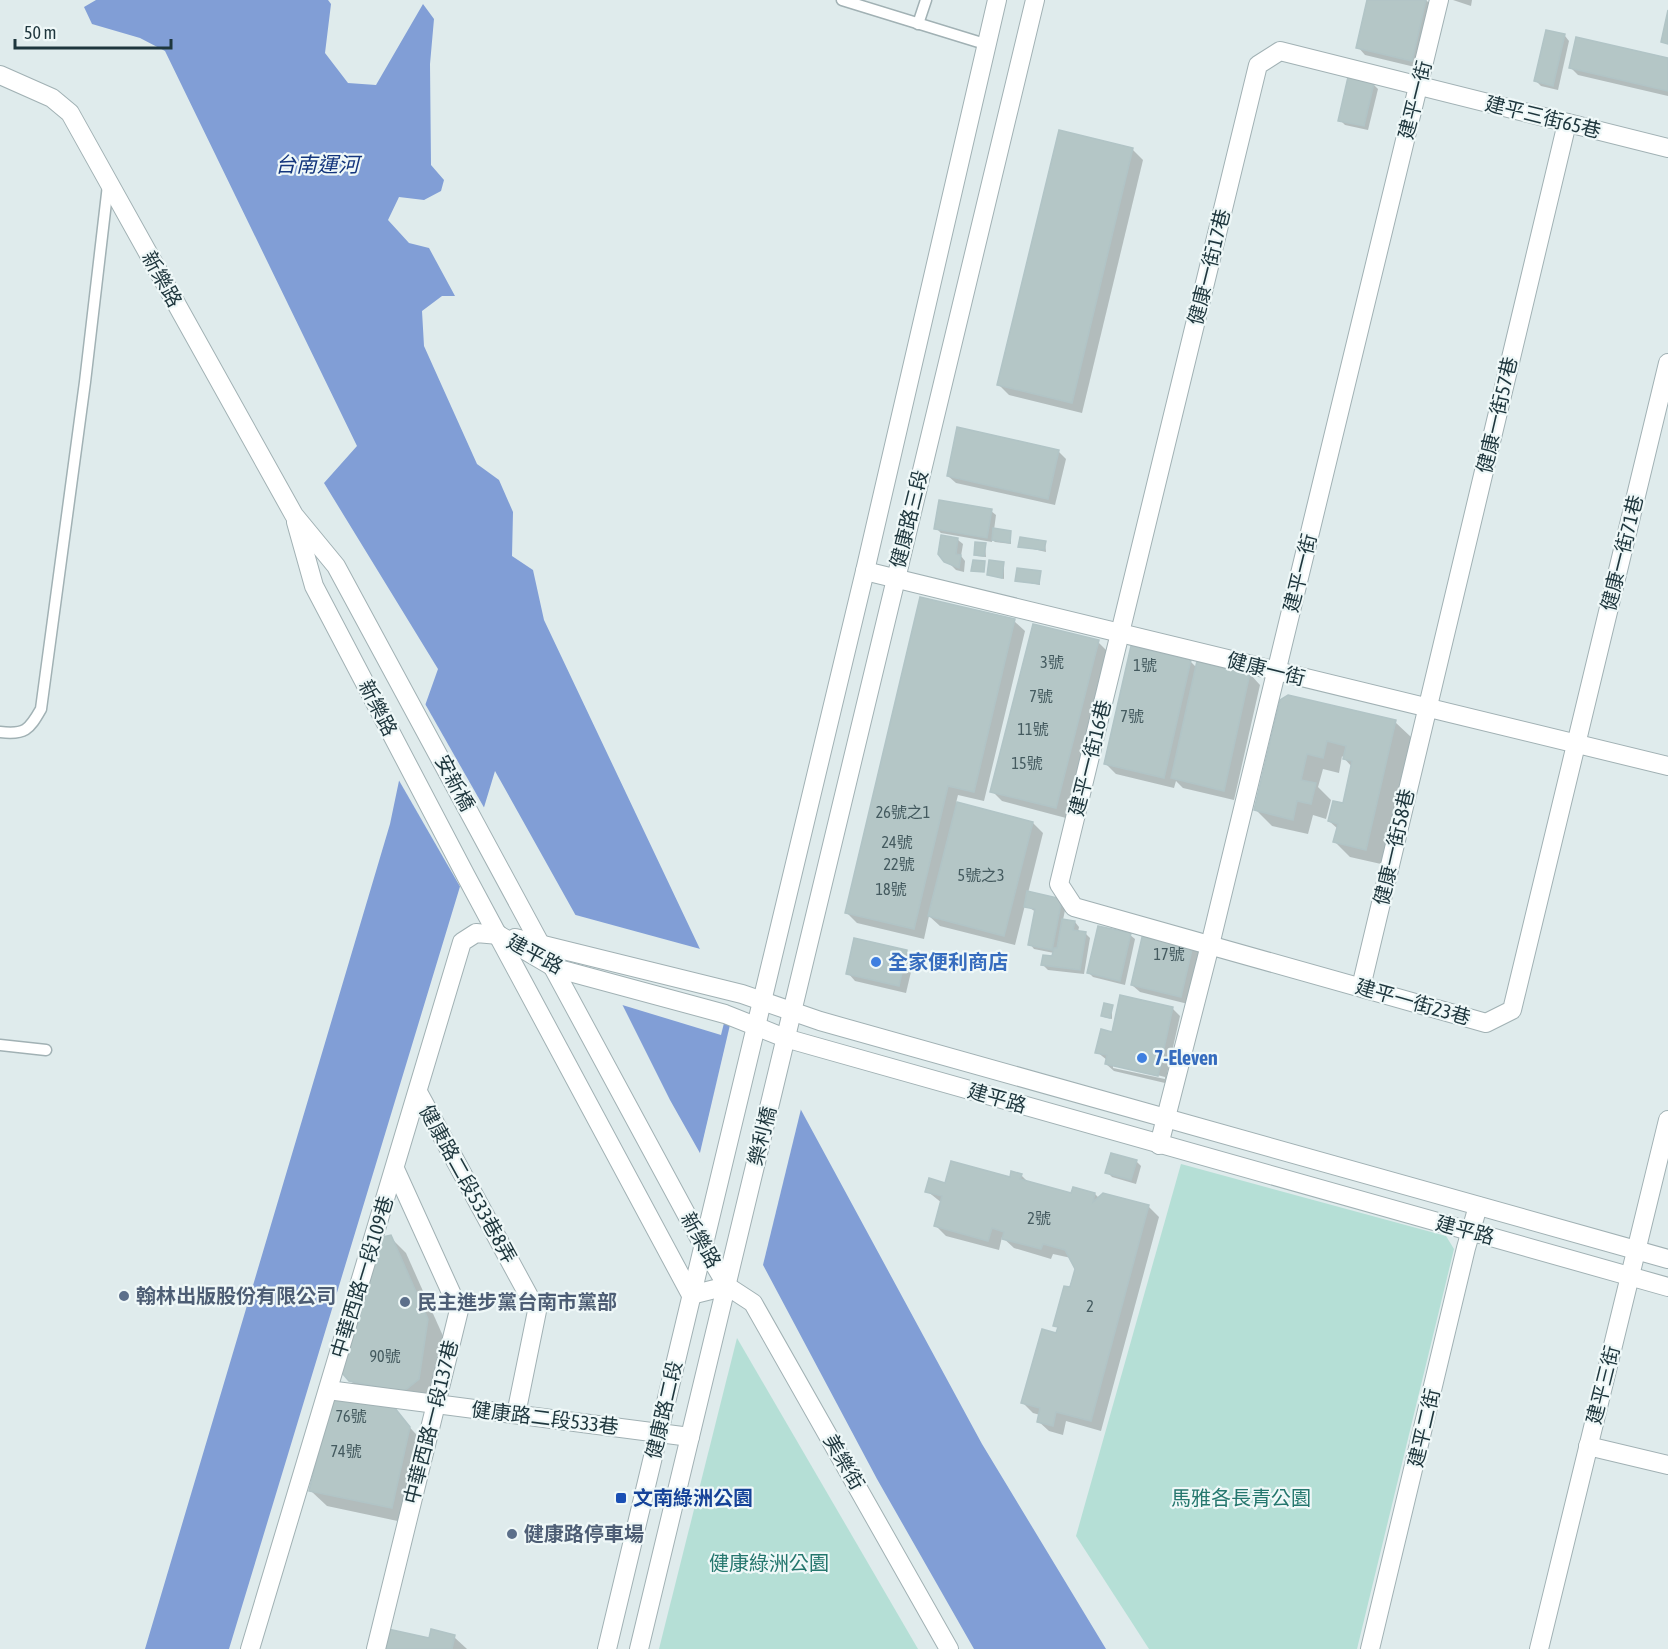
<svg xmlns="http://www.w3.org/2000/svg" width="1668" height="1649" viewBox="0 0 1668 1649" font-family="'Asap Condensed','Noto Sans TC',sans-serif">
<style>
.green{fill:#b5dfd6}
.water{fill:#819ed6}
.pier{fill:#dfebec}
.shadow{fill:#0003;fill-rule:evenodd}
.building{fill:#b4c6c6;stroke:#b1c4c6;stroke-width:1.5}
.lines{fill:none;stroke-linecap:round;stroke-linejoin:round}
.service-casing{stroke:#a1b1b4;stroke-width:13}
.minor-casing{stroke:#a1b1b4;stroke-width:20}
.tertiary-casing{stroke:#a1b1b4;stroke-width:20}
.service{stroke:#fff;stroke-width:10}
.minor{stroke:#fff;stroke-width:18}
.tertiary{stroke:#fff;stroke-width:18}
.shop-dot{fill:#3f7fe0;stroke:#eff8f8;stroke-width:2}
.service-dot{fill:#5c6f8a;stroke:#eff8f8;stroke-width:2}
.transit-dot{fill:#1a4fb4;stroke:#eff8f8;stroke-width:2}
.labels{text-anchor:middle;stroke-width:4.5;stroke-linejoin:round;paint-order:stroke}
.number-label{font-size:16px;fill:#445a5f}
.street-label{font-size:20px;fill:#1e363d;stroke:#eff8f8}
.shop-label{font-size:20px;font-weight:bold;fill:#366cbe;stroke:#eff8f8;text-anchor:start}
.service-label{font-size:20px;font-weight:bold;fill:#4e5e75;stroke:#eff8f8;text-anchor:start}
.transit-label{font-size:20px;font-weight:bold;fill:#164399;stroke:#eff8f8;text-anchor:start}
.park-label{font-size:20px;fill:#25776e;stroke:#eff8f8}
.water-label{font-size:21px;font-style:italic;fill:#14367d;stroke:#eff8f8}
</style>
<rect width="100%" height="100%" fill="#dfebec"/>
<g class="green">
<path d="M1181,1164l265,72 8,13 -97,400h-208l-73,-113z"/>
<path d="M737,1338l181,311h-259z"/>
</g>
<path class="water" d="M96,0h232l3,4 -6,49 23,30 28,2 47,-81 11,15 -4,45 1,101 13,15 -3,11 -17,9 -25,-3 -11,23 21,23 20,5 26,48h-13l-20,15 2,35 53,118 22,16 14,32 -1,44 21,14 11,50 191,403 59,74 188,347 124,205h-132l-97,-170 -115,-216 -92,-163 -75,-150 -100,-179 -266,878h-84l245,-825 10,-48 38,-107 -114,-186 33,-37 -192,-395 -25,-13 -48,-14 -8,-17z"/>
<g class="pier">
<path d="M424,702l62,109 -24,79 -65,-113z"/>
<path d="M572,914l132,36 25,53 -8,32 -102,-31z"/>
<path d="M733,1012l69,93 -40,164 -63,-112z"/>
</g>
<g class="shadow">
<path d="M1369,0h57l7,7 -14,61 -54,-13 -7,-8z"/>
<path d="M1453,0h19l-1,6z"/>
<path d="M1565,36l4,5 -11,49 -17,-4 -5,-5z"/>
<path d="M1668,60v36l-90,-21 -7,-7z"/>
<path d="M1373,84l5,5 -10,41 -23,-5 -5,-5z"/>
<path d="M1133,150l10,10 -61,253 -73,-18 -10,-10z"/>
<path d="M1058,451l8,8 -11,46 -99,-22 -8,-7z"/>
<path d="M991,511l5,4 -2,15 17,2v12l-16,-2 -3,-3v3l-51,-9 -5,-5z"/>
<path d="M958,540l5,4 -2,12 4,5 -1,11 -8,-2 -17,-17z"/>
<path d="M1045,542l1,10 -26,-6z"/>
<path d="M985,545l1,12 -9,-1 -2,-2z"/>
<path d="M1004,563v16l-15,-4z"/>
<path d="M1040,573v12l-24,-5z"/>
<path d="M1014,621l11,10 -41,170 -26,-6 -2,8 77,20 10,10 -15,60 38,12 -3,15 12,2 4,5 -1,5 8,2 4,4 -6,36 -36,-4 -5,-5 10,-7 1,-5 -20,-4 -4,-5 6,-32 -11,-7 -10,40 -75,-19 -11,-10 -5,23 -67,-16 -11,-11z"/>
<path d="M1098,642l10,10 -42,166 -64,-17 -10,-10z"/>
<path d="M1190,661l7,7 2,-5 51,11 10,11 -26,115 -51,-12 -7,-7 -2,7 -58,-14 -10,-10z"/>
<path d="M1281,701l114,21 16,15 -30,127 -31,-7 -15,-15 3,-13 -9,-8 15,-16 8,-38 -10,-11 -3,17 -16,-4 -5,18 13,13 -5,19 -13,-4 -5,19 -36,-8 -16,-16z"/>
<path d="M1130,935l5,4 -10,46 -32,-8 -4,-4z"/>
<path d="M1192,946l8,8 -12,50 -48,-12 -8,-7z"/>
<path d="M906,952l8,7 -8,34 -51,-12 -7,-8z"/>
<path d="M1112,1006v13l-8,-2 -2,-2z"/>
<path d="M1173,1009l7,7 -15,67 -51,-12 -8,-7 1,-4 -10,-8zM1113,1064l52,13v2l-52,-11z"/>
<path d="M1136,1161l5,5 -5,18 -24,-7 -5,-5z"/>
<path d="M1021,1175l8,8 43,12 23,-1 4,4 4,-4 46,13 10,10 -58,214 -35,-10 -3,14 -14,-4 -11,-10 2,-6 -7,-2 -10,-10 34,-68 2,-6 -4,-4 21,-56 -5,-11 -18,-4 -2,5 -37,-11 -12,-11 -3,13 -53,-14 -11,-11 7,-22 -15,-12 19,-6 65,-6z"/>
<path d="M390,1237l16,16 37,83 -9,58 -67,3 -17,-17z"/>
<path d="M393,1409l32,35 -18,79 -80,-17 -16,-15z"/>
<path d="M454,1637l13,12h-82l45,-9z"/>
</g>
<g class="building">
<path d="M1367,0h59l-14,61 -56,-13z"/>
<path d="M1668,10v34l-7,-2z"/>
<path d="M1546,30l19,4 -12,52 -19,-5z"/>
<path d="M1576,37l92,21v33l-99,-23z"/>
<path d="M1348,77l26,6 -10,43 -26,-5z"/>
<path d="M1059,130l74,18 -61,255 -75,-18z"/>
<path d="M957,427l102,23 -11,49 -101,-23z"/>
<path d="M939,500l53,9 -5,29 -53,-9z"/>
<path d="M993,528l18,3 -1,12 -18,-3z"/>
<path d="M941,535l17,3 -2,16 5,1 -2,13 -15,-6 -6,-8z"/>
<path d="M1020,537l26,4 -2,9 -26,-3z"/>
<path d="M975,542l11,1 -2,13 -10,-1z"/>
<path d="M973,560l12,1 -1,11 -13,-1z"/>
<path d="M989,560l15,2 -2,16 -15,-3z"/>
<path d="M1017,568l24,3 -2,13 -24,-3z"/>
<path d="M920,597l95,22 -41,173 -26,-6 -34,143 -69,-16z"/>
<path d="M1033,624l66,16 -43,168 -66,-16z"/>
<path d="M1131,646l60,14 -27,118 -60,-14z"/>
<path d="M1197,661l53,12 -26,118 -53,-13z"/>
<path d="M1288,695l108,25 -30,130 -33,-8 5,-18 -10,-3 5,-20 10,2 9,-42 -9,-2 3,-13 -19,-5 -4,17 -16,-4 -6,26 15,3 -5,21 -14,-3 -4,19 -39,-10 26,-110z"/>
<path d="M957,802l76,20 -29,114 -76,-20z"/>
<path d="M1027,891l35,8 -10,51 -24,-5 7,-36 -11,-2z"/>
<path d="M1062,919l13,2 -2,9 13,2 -6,38 -39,-5 2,-10 9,1 2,-8h3z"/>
<path d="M1098,926l33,7 -11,48 -33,-8z"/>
<path d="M1143,933l50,12 -12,52 -50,-12z"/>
<path d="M854,938l53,12 -8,36 -53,-12z"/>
<path d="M1120,995l53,12 -15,69 -53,-12 2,-9 -12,-2 6,-24 11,3z"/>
<path d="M1104,1003l9,2 -3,13 -9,-2z"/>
<path d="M1111,1153l26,7 -6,20 -26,-7z"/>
<path d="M951,1161l59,16 1,-6 11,3 -2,5 51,14 2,-6 22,6 -2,9 10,-9 46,12 -58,216 -35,-9 -3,14 -16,-4 3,-14 -19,-5 21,-74 14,4 2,-6 -5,-1 11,-40 6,1 5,-18 -10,-19 -22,-6 -2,5 -39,-10 2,-7 -12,-4 -4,13 -54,-15 8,-30 -17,-4 4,-14 16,5z"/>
<path d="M391,1235l37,84 -9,60 -16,13 -54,-11 -12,-14 37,-128z"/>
<path d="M345,1396l49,11 16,20 -18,81 -83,-17 22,-89z"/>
<path d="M388,1629l41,9 2,-9 24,6 -3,14h-69z"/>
</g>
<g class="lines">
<defs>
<g id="service">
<path d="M842,0l143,44"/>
<path d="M918,24l8,-24"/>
<path d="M0,732c25,3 29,-2 41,-23l44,-327 23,-197"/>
<path d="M0,1045l46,5"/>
</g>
<g id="minor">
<path d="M0,75l52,23 18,15 224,402 42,51 367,679 24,41 26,17 196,346"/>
<path d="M1668,148l-388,-97 -22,14 -199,819 15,23 412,116 26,-13 156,-647"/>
<path d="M296,522l18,64 152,290 225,419 36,-9"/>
<path d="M865,571l803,195"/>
<path d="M1361,987l206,-864"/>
<path d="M418,1092l119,219 -21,103"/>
<path d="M1159,1145l51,-200 229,-945"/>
<path d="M328,1390l362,47"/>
<path d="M1588,1446l80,19"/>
<path d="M250,1649l212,-707 14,-9 23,2"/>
<path d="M376,1649l83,-339 -64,-141"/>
<path d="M1370,1649l96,-401 12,-42"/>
<path d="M1539,1649l129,-529"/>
</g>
<g id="tertiary">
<path d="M499,935l56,33 170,46 60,24 883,249"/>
<path d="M515,938l227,56 78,27 848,238"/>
<path d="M607,1649l258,-1078 132,-571"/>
<path d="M639,1649l396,-1649"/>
</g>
</defs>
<use href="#service" class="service-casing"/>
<use href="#minor" class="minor-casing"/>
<use href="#tertiary" class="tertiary-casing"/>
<use href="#service" class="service"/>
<use href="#minor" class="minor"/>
<use href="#tertiary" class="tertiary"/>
</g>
<g class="shop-dot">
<circle cx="876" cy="962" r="6"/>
<circle cx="1142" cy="1058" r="6"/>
</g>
<g class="service-dot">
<circle cx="124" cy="1296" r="6"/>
<circle cx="405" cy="1302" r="6"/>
<circle cx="512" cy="1534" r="6"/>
</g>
<rect class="transit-dot" x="615" y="1492" width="12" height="12" rx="3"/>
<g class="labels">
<g class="number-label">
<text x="1052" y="668">3號</text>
<text x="1145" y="671">1號</text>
<text x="1041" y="702">7號</text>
<text x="1132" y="722">7號</text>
<text x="1033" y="735">11號</text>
<text x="1027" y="769">15號</text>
<text x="903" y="818">26號之1</text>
<text x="897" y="848">24號</text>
<text x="899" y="870">22號</text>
<text x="981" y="881">5號之3</text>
<text x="891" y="895">18號</text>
<text x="1169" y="960">17號</text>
<text x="1039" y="1224">2號</text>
<text x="1090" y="1312">2</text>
<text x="385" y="1362">90號</text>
<text x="351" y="1422">76號</text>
<text x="346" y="1457">74號</text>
</g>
<g class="street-label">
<text transform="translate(1415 100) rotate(-76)" y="7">建平一街</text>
<text transform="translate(1543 117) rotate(14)" y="7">建平三街65巷</text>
<text transform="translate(1209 267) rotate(-76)" y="7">健康一街17巷</text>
<text transform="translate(162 279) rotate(61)" y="7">新樂路</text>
<text transform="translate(1497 415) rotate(-77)" y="7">健康一街57巷</text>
<text transform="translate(909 519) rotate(-76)" y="7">健康路三段</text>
<text transform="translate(1622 553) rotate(-76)" y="7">健康一街71巷</text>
<text transform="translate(1300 573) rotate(-76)" y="7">建平一街</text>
<text transform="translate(1266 669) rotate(14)" y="7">健康一街</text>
<text transform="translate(378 708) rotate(63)" y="7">新樂路</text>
<text transform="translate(1090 758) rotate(-76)" y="7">建平一街16巷</text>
<text transform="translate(455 783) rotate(62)" y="7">安新橋</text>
<text transform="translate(1394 847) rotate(-77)" y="7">健康一街58巷</text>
<text transform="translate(535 954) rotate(28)" y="7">建平路</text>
<text transform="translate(1413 1002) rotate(16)" y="7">建平一街23巷</text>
<text transform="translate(997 1098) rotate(16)" y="7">建平路</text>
<text transform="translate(762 1136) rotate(-76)" y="7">樂利橋</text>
<text transform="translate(468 1184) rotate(61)" y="7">健康路二段533巷8弄</text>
<text transform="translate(1465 1230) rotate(15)" y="7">建平路</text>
<text transform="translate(701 1240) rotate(61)" y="7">新樂路</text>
<text transform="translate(362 1277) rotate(-73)" y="7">中華西路一段109巷</text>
<text transform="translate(1603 1385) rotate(-76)" y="7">建平三街</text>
<text transform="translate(664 1410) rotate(-77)" y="7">健康路二段</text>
<text transform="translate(545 1418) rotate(7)" y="7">健康路二段533巷</text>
<text transform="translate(431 1422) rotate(-76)" y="7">中華西路一段137巷</text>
<text transform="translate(1424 1428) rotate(-77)" y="7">建平二街</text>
<text transform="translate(844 1462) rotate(60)" y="7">美樂街</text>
</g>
<g class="shop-label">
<text x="888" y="969">全家便利商店</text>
<text x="1154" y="1065">7-Eleven</text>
</g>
<g class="service-label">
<text x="136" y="1303">翰林出版股份有限公司</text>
<text x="417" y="1309">民主進步黨台南市黨部</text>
<text x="524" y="1541">健康路停車場</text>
</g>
<g class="transit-label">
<text x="633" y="1505">文南綠洲公園</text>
</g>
<g class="park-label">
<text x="1241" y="1505">馬雅各長青公園</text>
<text x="769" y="1570">健康綠洲公園</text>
</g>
<g class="water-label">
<text x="317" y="172">台南運河</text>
</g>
</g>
<path d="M15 39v9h156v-9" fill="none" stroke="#1e363d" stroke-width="3"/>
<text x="24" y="39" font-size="18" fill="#1e363d" stroke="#eff8f8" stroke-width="4.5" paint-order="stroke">50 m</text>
</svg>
